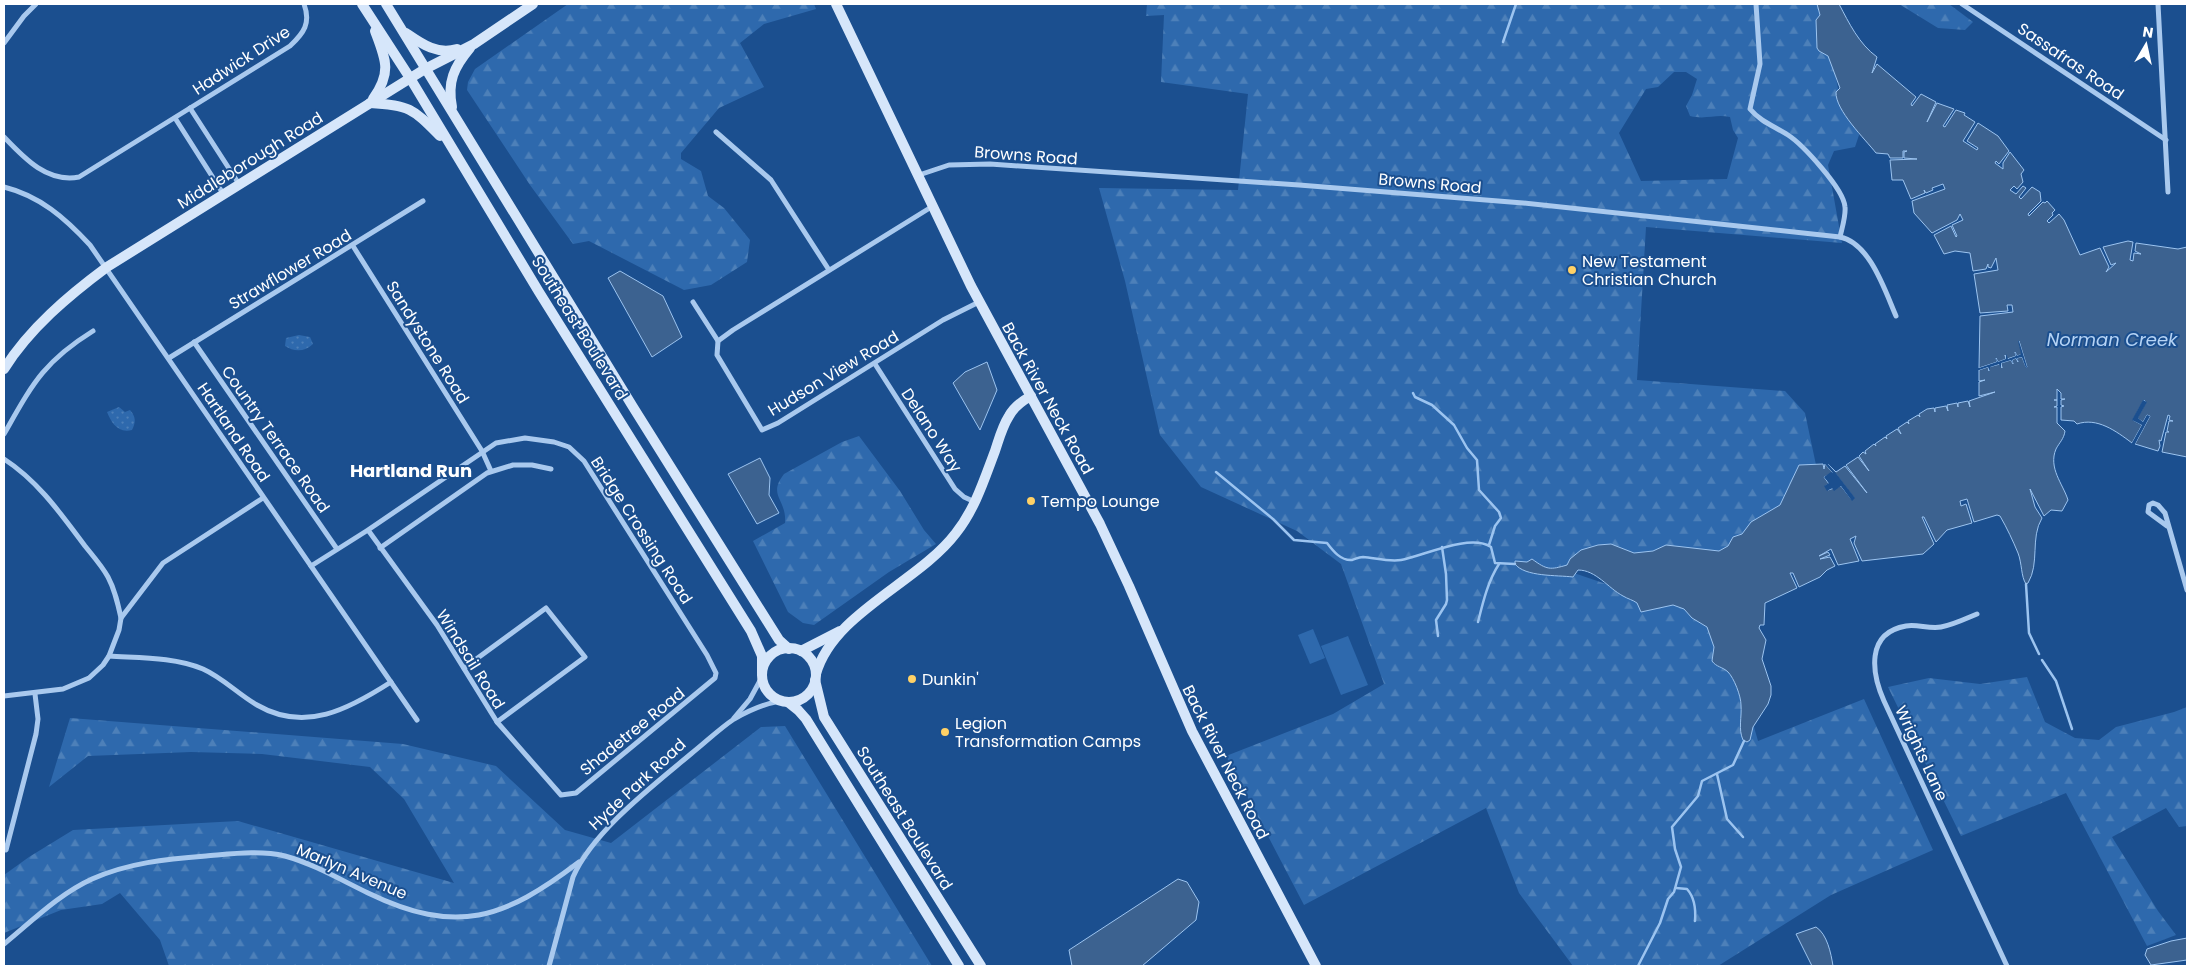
<svg xmlns="http://www.w3.org/2000/svg" width="2191" height="970" viewBox="0 0 2191 970" font-family="Poppins,sans-serif">
<style>
.grass{fill:#2e69ad}
.forest{fill:url(#forest-firs);fill-rule:evenodd}
.park{fill:url(#park-dots)}
.water{fill:#3c6290;stroke:#9cc4f0}
.pier{fill:#1b4f8f}
.lines{fill:none;stroke-linecap:round;stroke-linejoin:round}
.stream{stroke:#9cc4f0;stroke-width:2.5}
.street{stroke:#a9c9ee;stroke-width:5}
.secondary{stroke:#d6e6fa;stroke-width:10}
.poi-dot{fill:#ffd166;stroke:#1b4f8f;stroke-width:2}
.labels{text-anchor:middle;stroke-width:4;stroke-linejoin:round;paint-order:stroke}
.street-label{font-size:16px;fill:#fff;stroke:#1b4f8f}
.poi-label{font-size:16px;fill:#fff;stroke:#1b4f8f;text-anchor:start}
.water-label{font-size:18px;font-style:italic;fill:#b5d3f5;stroke:#1b4f8f}
.neighbourhood-label{font-size:18px;font-weight:bold;fill:#fff;stroke:#1b4f8f}
</style>
<defs>
<pattern id="forest-firs" width="22" height="20" patternUnits="userSpaceOnUse" patternTransform="scale(1.25)"><rect width="22" height="20" fill="#2e69ad"/><path d="M5 1l3.5 6h-7zM16 11l3.5 6h-7z" fill="#4d80b9"/></pattern>
<pattern id="park-dots" width="8" height="8" patternUnits="userSpaceOnUse" patternTransform="scale(1.25)"><rect width="8" height="8" fill="#2e69ad"/><path d="M2 2h.1M6 6h.1" fill="none" stroke="#4d80b9" stroke-width="1.8" stroke-linecap="round"/></pattern>
</defs>
<rect width="100%" height="100%" fill="#1b4f8f"/>
<g class="grass">
<path d="M1313,629l12,29 -15,6 -12,-29z"/>
<path d="M1348,636l20,49 -27,10 -20,-49z"/>
</g>
<g class="forest">
<path d="M568,4h246l2,5 -52,15 -24,19 24,44 -45,21 -38,45v6l20,12 7,25 16,12 26,32 -3,22 -36,23 -27,5 -95,-49 -16,3 -43,-59 -63,-95 1,-8 7,-13z"/>
<path d="M1147,4h690l-12,18 15,77 12,18 7,18 -4,12 -21,4 -6,14 14,78 -196,-16 -9,153 148,11 20,22 11,52 -33,42 -64,48 -157,14 56,19 70,10 31,38 31,77 8,28 106,-42 69,151 -102,45 -113,71h-145l-54,-73 -33,-85 -182,97 -78,-149 107,-42 51,-30 -43,-120 -44,-33 -96,-44 -41,-52 -35,-154 -26,-93 139,2 10,-96 -87,-12 3,-67 -18,1zM1674,72h12l11,7 -5,16 -6,11 4,10c16,4 25,-2 40,1l3,13 5,8 -11,41 -86,2 -22,-48 27,-44 12,-2z"/>
<path d="M1899,4h50l24,18 -8,8 -27,-2z"/>
<path d="M859,436l41,55 24,39 12,14 -47,28 -75,53 -11,-2 -15,-11 -35,-71 32,-18c2,-24 -18,-27 -1,-49l58,-32z"/>
<path d="M2027,677l18,45 30,16 24,2 17,-13 58,-15 13,-5v119l-8,1 -13,-19 -54,29 46,74 18,24 -29,11 -81,-153 -105,43 -73,-149 41,-9 51,6z"/>
<path d="M70,718l333,26 93,22 69,64 46,13 150,-116 24,-1 147,240h-763l-9,-26 -40,-47 -18,11 -41,6 -57,23v-58l25,-18 44,-27 165,-9 216,62 -50,-84 -34,-32 -108,-13 -71,-2 -103,4 -39,31z"/>
</g>
<g class="park">
<path d="M299,335l11,2 3,7c-8,8 -19,8 -28,2l1,-8z"/>
<path d="M119,407l6,5 5,-2c6,7 6,12 2,20 -14,4 -21,-8 -25,-18z"/>
</g>
<g class="water">
<path d="M1817,4h22c10,19 20,40 38,53l-5,16 5,-9 39,33 -5,7 1,2 9,-12 15,8 -9,20 10,-19 17,6 -11,17 2,1 11,-17 9,3 -1,2 11,7 -12,19 14,9 1,-2 -11,-7 11,-18 20,13 11,15 -10,13 -3,-3 -1,2 8,6v-6l7,-11 14,18 -3,4 2,8 -6,7 -3,-3 -4,4 6,4 7,-8 3,2 -7,9 2,2 11,-12 8,5 1,9 -13,13 1,2 14,-14 2,1 2,-2 8,9 -3,3 1,2 -6,6 2,2 10,-9 5,6 16,35 20,-7 9,19 -3,5 10,-9 -5,2 -8,-18 25,-6 5,1 -3,18 3,1 1,-8 7,1 -6,-3 1,-8 42,6 9,-2v210l-25,-5 4,-20h3l-2,-1 2,-10h4l-4,-1 1,-4 -2,-1 -7,26 -2,-1 1,6 -2,5 -23,-7 15,-28 -3,-1 -4,7 -6,-4 9,-16 -2,-2 -11,20 9,5 -10,18c-16,-12 -35,-26 -55,-19l-3,-3 -13,-1v-13l3,-1 -3,-1v-5l4,-1h-4v-6l-4,-4v11h-3h3v6l-3,1h3v16l8,8c-1,8 -6,12 -9,18 -8,19 7,35 12,51l-6,11 -11,-1 -7,6 -14,-27 5,18 7,11c-12,20 -2,45 -14,65l-2,1c-5,-7 -4,-21 -8,-31 -5,-12 -11,-25 -18,-37l-3,-1 -23,7 -7,-23 -7,2 1,5 5,-2 6,19 -25,7 -11,12 -12,-25h-2l12,27 -11,10 -61,7 -8,-18 2,-7 -6,3 9,22 -21,4 -7,-16 -12,7 9,-4 2,3 -10,4 10,-2 5,9 -8,4 -7,7 -21,10 -6,-14h-3l7,15 -32,15 -1,22h-4l-1,3 7,12 -4,19 9,27v9l-3,9 -15,23 -3,13 -3,2 -4,-2c-5,-11 -1,-23 -2,-35 0,-9 -7,-27 -13,-33 -5,-5 -12,-5 -16,-11l2,-14 -7,-20 -15,-9 -8,-9 -11,-4 -32,7 -4,-9c-4,-3 -9,-4 -14,-7 -15,-8 -27,-26 -45,-26l-5,7c-16,-2 -48,0 -58,-13v-3l12,1 5,-3c15,11 18,11 35,6l3,-6 11,-9 17,-5 13,-1 23,9 19,-2 13,-6 53,6 9,-5 5,-9 9,-3 9,-12 29,-17 19,-40 24,-1 1,5 1,-5 8,9 -9,4 5,7 -4,2 3,4 13,-4 11,14 2,-2 -26,-34 8,8 9,-6 22,27 -21,-28 12,-8 11,14 -10,-15 4,-4 3,2 -1,-3 9,-7 2,2 -1,-2 10,-7 2,2 -1,-3 11,-7 4,5 -3,-6 9,-6 2,2 -1,-3 10,-6 2,2 -1,-3 8,-5 7,-1 1,4v-4l11,-2 2,5 -1,-6 10,-2 1,4v-4l10,-2 2,6 -1,-6 26,-9 -16,4v-14l6,-2 -6,1v-11l9,-3 1,4v-4l11,-3 2,4 -1,-5 10,-3 2,4 -1,-4 4,-2 2,4 -1,-4 5,-1 4,10h1l-8,-26 3,13 -5,2 -2,-4 1,4 -9,3 -2,-4 1,4 -8,3 -2,-4 1,4 -18,6 1,-52 33,-4 -1,-7h-5l1,6 -28,2 -6,-39 24,-4 -2,-12 -5,10 -3,-1v-3l-2,5 -13,2 -3,-18 -15,-2 -11,3 -10,-19 17,-9 5,11 1,-1 -5,-11 11,-5 -3,-6 -3,6 -25,13 -18,-20 -2,-12 33,-12 -2,-5 -11,4 1,2 -7,3 -2,-3 1,3 -14,6 -8,-19h-11l-2,-20 27,-1 -13,-1v-6l3,-1h-4v7h-13l-2,-4 -12,-1c-11,-14 -41,-43 -40,-61l4,-4 -12,-32 -9,-5 -2,-3 -1,-28 4,-5z"/>
<path d="M620,271l43,25 19,41 -30,20 -44,-79z"/>
<path d="M987,362l10,28 -17,40 -27,-47 12,-11z"/>
<path d="M760,458l10,20 -1,17 10,18 -22,11 -29,-50z"/>
<path d="M1178,879l9,3 12,20 -3,18 -54,46h-70l-3,-16z"/>
<path d="M1816,927c11,7 15,26 17,39h-21l-16,-32z"/>
<path d="M2187,938v22l-36,5 -6,-10 2,-6 24,-8z"/>
</g>
<g class="pier">
<path d="M2018,341h1l8,26 -1,1 -4,-11 -5,1 2,4 -3,-4 -4,2 1,4 -2,-4 -10,3v5l-2,-4 -9,3v4l-2,-4 -9,3v-2l18,-6 -2,-5 3,5 8,-3v-5l2,5 8,-3 -1,-4 2,4 4,-2z"/>
<path d="M2143,400l4,2 -9,16 5,4 4,-7 3,1 -15,28 -3,-1 10,-18 -10,-5z"/>
<path d="M1825,464h3l7,8 20,26 -3,3 -11,-15 -7,5 -2,-3 -5,3 -3,-5 5,-3 -5,-6 7,-5 2,1z"/>
</g>
<g class="lines">
<g class="stream">
<path d="M1503,42l13,-38"/>
<path d="M1413,393l2,4 17,8 22,20 13,23 10,12 2,30 20,22 2,6 -6,8 -6,19"/>
<path d="M1216,472l57,47 21,21 33,3c6,8 14,18 25,17 4,-1 6,-3 11,-3 12,1 26,5 38,3 22,-4 69,-27 90,-13l4,16 20,1"/>
<path d="M2026,584l3,49 10,21"/>
<path d="M1478,622c5,-20 10,-41 21,-58"/>
<path d="M1438,636l-2,-16 10,-16 1,-4 -1,-26 -4,-27"/>
<path d="M2042,660l14,21 16,48"/>
<path d="M1717,774l10,45 16,18"/>
<path d="M1676,888l11,1c8,9 9,20 8,32"/>
<path d="M1638,966l22,-43 8,-24 6,-7 7,-25 -6,-18 -3,-22 26,-31 4,-15 31,-16 11,-24"/>
</g>
<g class="street">
<path d="M1756,4l4,60 -10,45c11,13 24,17 38,26 14,9 56,54 57,72 1,9 -3,21 -5,30"/>
<path d="M1962,4l204,136"/>
<path d="M2158,4l10,188"/>
<path d="M4,43l20,-27 12,-12"/>
<path d="M190,108l49,76"/>
<path d="M175,118l49,77"/>
<path d="M716,132l55,48 58,90"/>
<path d="M4,137c20,21 43,46 75,40l211,-131c14,-13 21,-23 14,-42"/>
<path d="M919,175l30,-10 41,-1 309,21 224,18 317,34c30,6 45,54 56,79"/>
<path d="M4,187c36,9 61,31 86,58l327,475"/>
<path d="M933,206l-200,124 -15,11 -1,14 45,75 16,-7 165,-103 36,-18"/>
<path d="M353,246l129,205 9,20"/>
<path d="M693,302l25,39"/>
<path d="M194,342l143,207"/>
<path d="M169,358l254,-157"/>
<path d="M875,364l80,125 9,8 11,5"/>
<path d="M4,434c28,-49 39,-72 89,-103"/>
<path d="M4,459c34,22 57,55 81,87 8,10 17,20 23,31 7,13 10,27 13,41"/>
<path d="M2167,526l-19,-14 1,-7 4,-2 5,2 7,8 22,77"/>
<path d="M380,548l107,-75 26,-8h19l19,4"/>
<path d="M311,566l57,-36 128,-87 29,-5 29,4 15,5 15,14 123,194 9,18 -1,5 -139,115 -15,2 -64,-73 -60,-97 -69,-95"/>
<path d="M1977,614c-12,5 -24,11 -36,13 -12,2 -24,-3 -35,-1 -41,7 -34,48 -22,75l123,265"/>
<path d="M109,656c31,2 65,1 94,13 20,9 35,25 54,36 48,28 92,4 134,-23"/>
<path d="M464,668l82,-60 39,49 -88,65"/>
<path d="M4,696l59,-7 26,-11 14,-13 6,-9 10,-26 2,-12 42,-55 100,-65"/>
<path d="M734,718l16,-19 12,-22"/>
<path d="M4,849l2,1 30,-116 2,-15 -3,-25"/>
<path d="M4,944c27,-22 55,-50 88,-65 36,-16 74,-20 114,-23 25,-2 54,-6 79,0 29,8 56,24 83,37 89,43 136,26 211,-31"/>
<path d="M549,966l24,-89c20,-46 81,-92 119,-124 14,-11 27,-24 42,-34 14,-8 29,-15 46,-18"/>
</g>
<g class="secondary">
<path d="M362,4l48,74 129,214 212,339 11,25v17"/>
<path d="M386,4l247,403 146,233 10,9"/>
<path d="M836,4l135,282 129,238 29,62 63,145 124,235"/>
<path d="M406,33c16,11 31,22 51,16"/>
<path d="M373,99c19,-27 13,-39 2,-68"/>
<path d="M370,103c40,2 43,6 70,33"/>
<path d="M452,107c-5,-25 2,-40 18,-59"/>
<path d="M4,369c26,-41 64,-73 103,-102l318,-198 49,-25 59,-40"/>
<circle cx="789" cy="675" r="27"/>
<path d="M801,651l39,-20"/>
<path d="M816,674c17,-61 102,-91 140,-141 19,-24 28,-53 39,-82 4,-12 7,-24 14,-35 5,-9 13,-15 22,-20"/>
<path d="M815,680l9,37 157,249"/>
<path d="M788,702l10,8 8,9 153,247"/>
</g>
</g>
<g class="poi-dot">
<circle cx="1572" cy="270" r="5"/>
<circle cx="1031" cy="501" r="5"/>
<circle cx="912" cy="679" r="5"/>
<circle cx="945" cy="732" r="5"/>
</g>
<g class="labels">
<g class="street-label">
<text transform="translate(241 60) rotate(-33)" y="6">Hadwick Drive</text>
<text transform="translate(2071 61) rotate(34)" y="6">Sassafras Road</text>
<text transform="translate(1026 155) rotate(4)" y="6">Browns Road</text>
<text transform="translate(250 160) rotate(-32)" y="6">Middleborough Road</text>
<text transform="translate(1430 183) rotate(5)" y="6">Browns Road</text>
<text transform="translate(290 269) rotate(-31)" y="6">Strawflower Road</text>
<text transform="translate(580 328) rotate(58)" y="6">Southeast Boulevard</text>
<text transform="translate(428 342) rotate(58)" y="6">Sandystone Road</text>
<text transform="translate(833 373) rotate(-31)" y="6">Hudson View Road</text>
<text transform="translate(1048 398) rotate(61)" y="6">Back River Neck Road</text>
<text transform="translate(932 430) rotate(57)" y="6">Delano Way</text>
<text transform="translate(234 432) rotate(56)" y="6">Hartland Road</text>
<text transform="translate(276 439) rotate(55)" y="6">Country Terrace Road</text>
<text transform="translate(642 530) rotate(57)" y="6">Bridge Crossing Road</text>
<text transform="translate(471 659) rotate(58)" y="6">Windsail Road</text>
<text transform="translate(632 731) rotate(-39)" y="6">Shadetree Road</text>
<text transform="translate(1922 753) rotate(65)" y="6">Wrights Lane</text>
<text transform="translate(1226 762) rotate(63)" y="6">Back River Neck Road</text>
<text transform="translate(637 784) rotate(-43)" y="6">Hyde Park Road</text>
<text transform="translate(905 818) rotate(58)" y="6">Southeast Boulevard</text>
<text transform="translate(352 871) rotate(23)" y="6">Marlyn Avenue</text>
</g>
<g class="poi-label">
<text x="1582" y="267">New Testament<tspan x="1582" dy="18">Christian Church</tspan></text>
<text x="1041" y="507">Tempo Lounge</text>
<text x="922" y="685">Dunkin'</text>
<text x="955" y="729">Legion<tspan x="955" dy="18">Transformation Camps</tspan></text>
</g>
<g class="water-label">
<text x="2112" y="346">Norman Creek</text>
</g>
<g class="neighbourhood-label">
<text x="411" y="477">Hartland Run</text>
</g>
</g>
<rect width="2191" height="970" fill="none" stroke="#ffffff" stroke-width="10"/>
<g transform="translate(2146 45) rotate(9)" stroke="#1b4f8f" stroke-width="4" paint-order="stroke">
<path d="M0-4L9 19L0 12L-9 19Z" fill="#ffffff"/>
<text y="-8" font-size="14" font-weight="bold" text-anchor="middle" fill="#ffffff">N</text>
</g>
</svg>
